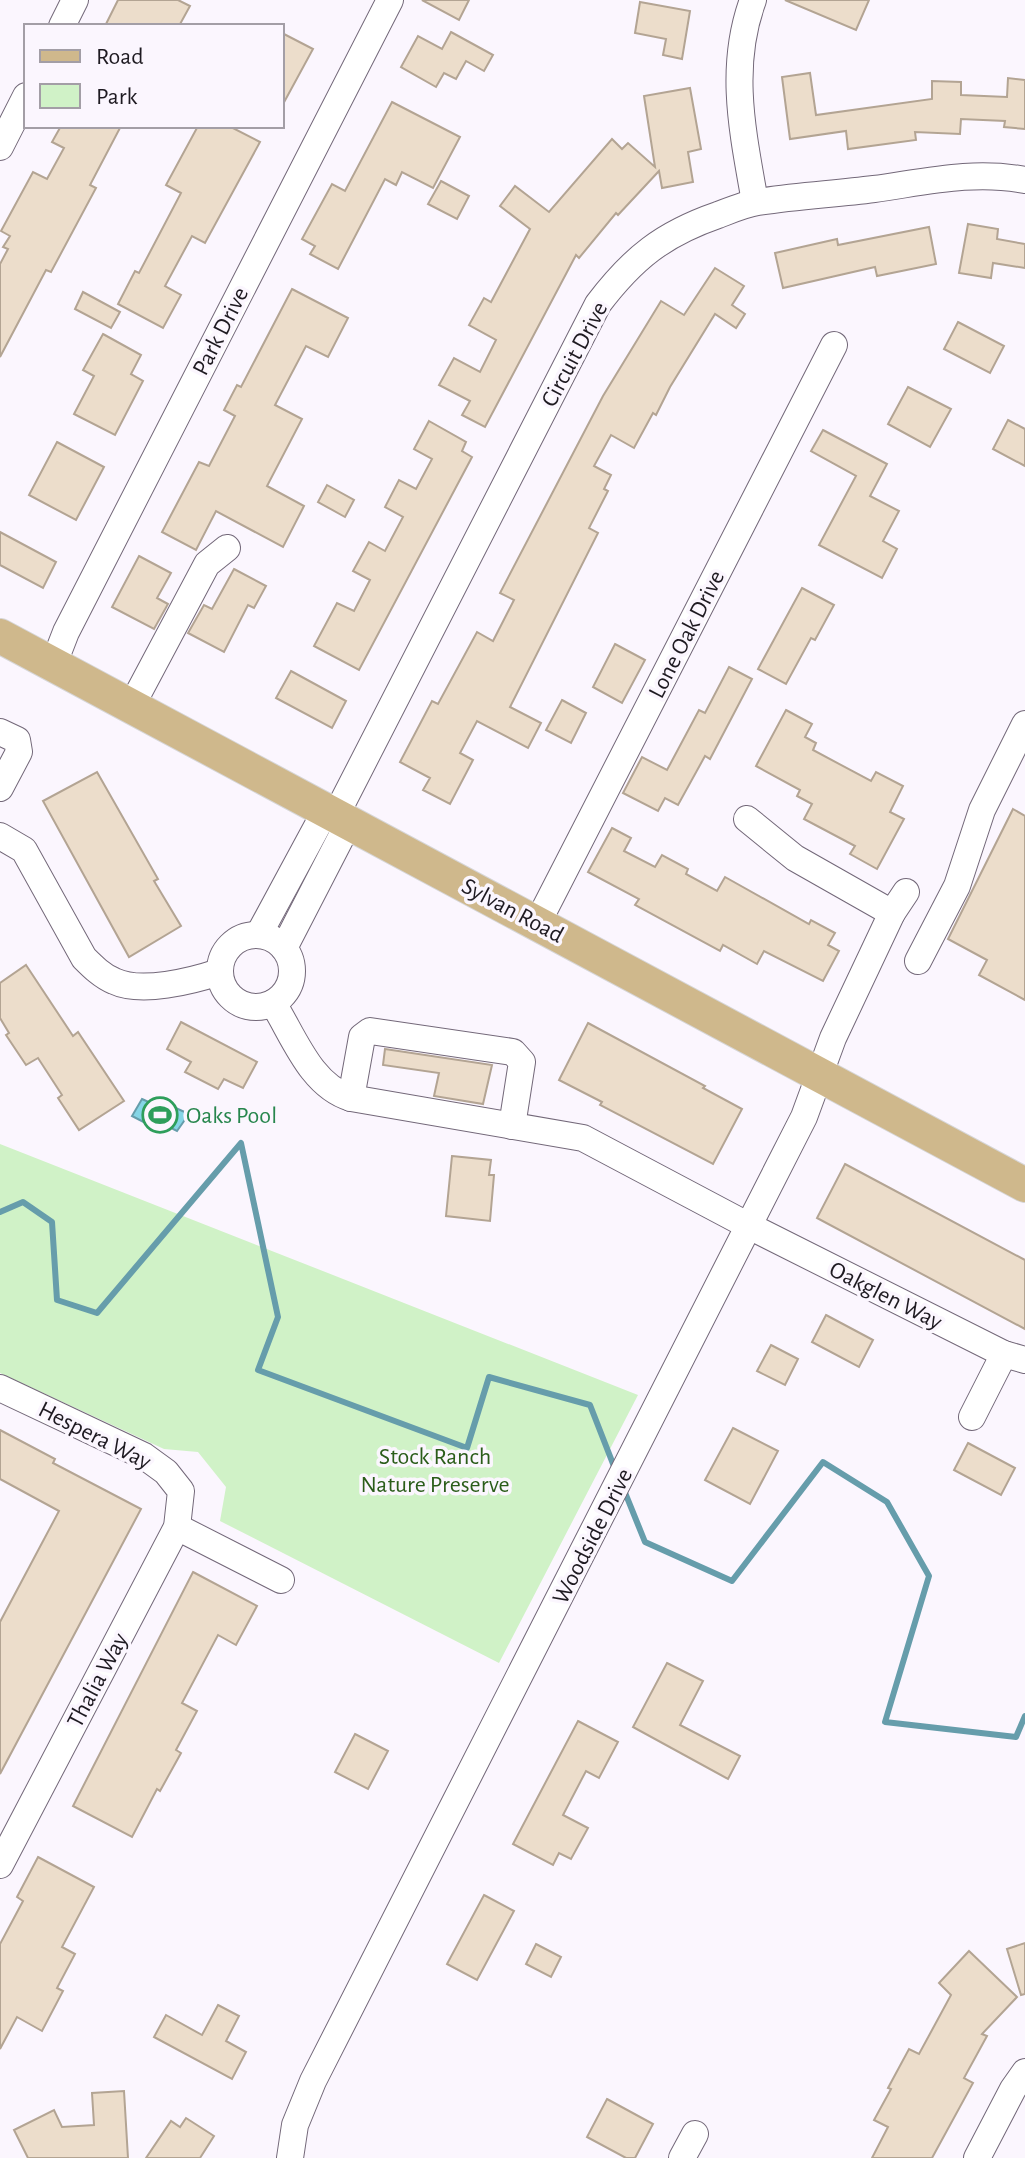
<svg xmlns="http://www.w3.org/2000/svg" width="1025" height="2158" viewBox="0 0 1025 2158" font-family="'Alegreya Sans',sans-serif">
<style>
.green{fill:#d0f2c7}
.water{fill:#85d5e6;stroke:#669dab;stroke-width:2}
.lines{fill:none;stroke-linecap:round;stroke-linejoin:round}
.stream{stroke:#669dab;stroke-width:6}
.building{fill:#ecddcb;stroke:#b3a493;stroke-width:2}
.minor-casing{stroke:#736879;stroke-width:28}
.major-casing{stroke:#d6d6d7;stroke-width:36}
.minor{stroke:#fff;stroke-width:26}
.major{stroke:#cfb88c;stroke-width:34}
.labels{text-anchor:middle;stroke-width:7;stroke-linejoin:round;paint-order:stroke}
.street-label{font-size:24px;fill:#1e1a21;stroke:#fbf6fe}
.leisure-label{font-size:24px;fill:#27864d;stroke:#fbf6fe;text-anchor:start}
.park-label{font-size:24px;fill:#2b5d1a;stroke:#fbf6fe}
</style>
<rect width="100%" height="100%" fill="#fbf6fe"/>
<path class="green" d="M0,1144l638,251 -139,268 -279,-142 6,-34 -28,-35 -34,-3 -164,-76z"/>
<path class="water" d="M142,1099l11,5 3,-5 33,15 -12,17 -18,-9 -4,6 -23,-12z"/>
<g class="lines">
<g class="stream">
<path d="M0,1212l23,-10 29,20 5,78 40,13 144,-170 37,174 -20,53 209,78 22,-71 101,28 25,64"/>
<path d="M624,1490l21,52 87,39 91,-119 64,40 42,74 -44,146 131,15 9,-21"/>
</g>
</g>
<g class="building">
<path d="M118,0h60l12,6 -11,20h-74z"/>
<path d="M422,0h47l-10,20z"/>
<path d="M785,0h84l-13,30z"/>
<path d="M640,2l50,9 -8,48 -19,-4 3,-16 -31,-6z"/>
<path d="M451,32l42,23 -9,16 -18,-10 -10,18 -12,-6 -8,14 -35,-20 17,-31 24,13z"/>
<path d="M282,33l31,16 -31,57z"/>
<path d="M810,73l6,42 116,-16v-18l29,1v13l46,2 1,-19 17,2v49l-21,-2 1,-6 -44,-2 -1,15 -45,-2 1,8 -68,9 -2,-18 -56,8 -8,-62z"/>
<path d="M690,88l11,61 -13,3 5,30 -31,6 -3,-17 -41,44 -2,-2 -37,45 -3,-3 -91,172 -23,-12 8,-14 -31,-16 15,-27 26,14 16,-32 -27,-15 15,-27 7,4 39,-73 -30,-23 15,-20 34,26 63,-73 10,10 6,-6 27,24 -11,-71z"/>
<path d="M392,102l68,35 -27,51 -31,-16 -6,13 -11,-6 -47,90 -28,-15 5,-8 -13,-7 30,-55 13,7z"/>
<path d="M61,126h60l-31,59 6,3 -45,84 -5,-2 -46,87v-93l8,-15 -5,-2 7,-11 -9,-5 32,-59 14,7 17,-31 -12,-6z"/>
<path d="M198,126h31l31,16 -55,101 -13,-7 -27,50 16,9 -18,33 -45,-24 17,-33 4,2 42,-80 -15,-8z"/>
<path d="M441,181l28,15 -12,23 -29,-15z"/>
<path d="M968,224l30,5 -1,10 28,5v24l-32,-5 -2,15 -32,-5z"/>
<path d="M929,227l7,37 -59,12 -2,-9 -92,21 -8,-35 62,-14 1,6z"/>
<path d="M715,268l29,18 -12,19 13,9 -9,14 -21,-14 -45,73 -14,28 -3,-2 -19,35 -23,-13 -17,31 17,9 -7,14 4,2 -19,37 9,5 -88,174 31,16 -13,25 -51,-27 -17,32 13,7 -23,44 -27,-14 7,-12 -30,-16 32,-61 6,3 39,-72 16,9 21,-41 -14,-7 103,-197 58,-95 23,14z"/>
<path d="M292,289l56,29 -20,39 -22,-11 -31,59 27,14 -35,67 37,20 -21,41 -67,-36 -20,39 -34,-18 37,-70 10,4 26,-50 -11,-6 13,-25 4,2z"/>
<path d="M83,292l37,20 -9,16 -36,-19z"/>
<path d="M958,322l46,24 -14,27 -46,-24z"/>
<path d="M103,334l38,21 -10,19 12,7 -28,54 -41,-21 20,-38 -11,-6z"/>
<path d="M908,387l43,22 -21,38 -42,-23z"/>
<path d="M1008,420l17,9v37l-32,-17z"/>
<path d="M429,421l37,21 -4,9 10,6 -113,213 -45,-24 23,-43 17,8 16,-31 -17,-9 16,-29 16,9 18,-34 -18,-10 14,-27 17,9 16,-30 -18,-10z"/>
<path d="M823,430l64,34 -17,32 29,15 -16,30 14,8 -15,29 -63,-33 37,-69 -45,-25z"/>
<path d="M57,442l47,25 -28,53 -47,-25z"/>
<path d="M327,485l27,15 -9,17 -27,-15z"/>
<path d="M0,532l56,30 -13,26 -43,-23z"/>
<path d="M139,556l32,17 -14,25 11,6 -14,25 -42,-22z"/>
<path d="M234,569l32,17 -12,22 -6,-3 -24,47 -36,-19 16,-28 8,4z"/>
<path d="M802,588l32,17 -19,35 -4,-2 -25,46 -28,-15z"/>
<path d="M615,644l30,16 -23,43 -29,-16z"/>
<path d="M729,667l23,12 -42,80 -5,-3 -27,49 -13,-7 -7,13 -35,-18 19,-36 25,13 32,-60 6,3z"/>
<path d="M291,671l55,30 -14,27 -56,-30z"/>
<path d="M562,700l24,13 -15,30 -25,-13z"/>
<path d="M786,710l26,14 -7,13 11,6 -3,7 58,31 5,-9 27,14 -13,26 14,7 -27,50 -27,-15 5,-8 -51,-27 8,-15 -15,-8 3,-6 -44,-24z"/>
<path d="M97,772l61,107 -4,2 27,45 -52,31 -86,-156z"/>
<path d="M1013,809l12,7v184l-46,-25 8,-15 -39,-21z"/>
<path d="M612,828l19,10 -7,13 31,16 7,-12 26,14 -2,5 31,17 8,-14 84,47 2,-4 24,13 -7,12 11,6 -16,30 -59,-30 -7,13 -34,-19 -3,6 -85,-46 4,-6 -51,-27z"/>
<path d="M26,965l47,71 5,-4 46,69 -45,29 -21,-32 4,-3 -24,-37 -12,7 -20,-30 3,-2 -9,-15v-35z"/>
<path d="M181,1022l76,40 -14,26 -19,-9 -6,10 -33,-17 6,-10 -24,-13z"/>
<path d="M588,1023l117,63 -2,2 39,21 -29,55 -113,-59 2,-3 -43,-22z"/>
<path d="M385,1049l107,16 -9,39 -49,-8 5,-23 -56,-8z"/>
<path d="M452,1156l39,4 -2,15h5l-4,46 -44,-5z"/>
<path d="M845,1164l180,96v69l-208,-111z"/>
<path d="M826,1315l47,25 -14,27 -47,-25z"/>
<path d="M771,1345l27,14 -13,26 -28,-14z"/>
<path d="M733,1428l45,23 -28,53 -45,-24z"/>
<path d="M0,1430l55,29 -2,4 88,46 -141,265v-152l59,-111 -59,-32z"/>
<path d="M968,1443l47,25 -14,27 -47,-25z"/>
<path d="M193,1572l64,34 -21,39 -18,-10 -36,68 15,8 -21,39 5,3 -21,38 -3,-2 -25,48 -59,-31z"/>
<path d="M667,1663l36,18 -23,44 60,31 -12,23 -95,-52z"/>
<path d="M578,1721l40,21 -19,36 -13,-7 -23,44 25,13 -17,31 -12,-6 -6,12 -40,-21z"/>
<path d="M355,1734l33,17 -20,38 -33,-17z"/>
<path d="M38,1857l56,30 -32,60 13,7 -18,34 6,3 -21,40 -25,-14 -17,32v-105l23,-43 -6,-4z"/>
<path d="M484,1895l30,16 -37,69 -30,-16z"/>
<path d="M1025,1943v51l-4,1 -14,-46z"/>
<path d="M536,1944l25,13 -10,20 -25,-13z"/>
<path d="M969,1951l48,46 -35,37 5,2 -23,42 9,5 -41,75h-60l16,-31 -14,-7 17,-31 -3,-1 21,-39 10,5 32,-59 -12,-12z"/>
<path d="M218,2005l21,11 -13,25 20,11 -14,27 -78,-42 12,-22 36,20z"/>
<path d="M124,2091l4,67h-100l-14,-28 40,-20 8,17 32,-2 -2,-32z"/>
<path d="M607,2099l46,25 -18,34h-9l-39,-21z"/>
<path d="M186,2118l28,18 -14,22h-54l25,-37 9,6z"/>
</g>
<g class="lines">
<defs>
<g id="minor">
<path d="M753,0c-25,68 -10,133 2,202"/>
<path d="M62,26l13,-26"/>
<path d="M0,147l26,-51"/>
<path d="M54,663l12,-31 324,-632"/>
<path d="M132,705l75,-141 20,-16"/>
<path d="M0,732l17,8 2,12 -19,36"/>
<path d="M336,815l262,-511c35,-46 65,-70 120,-89 13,-5 27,-11 40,-13 38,-6 77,-8 116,-13 51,-7 99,-19 151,-9"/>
<path d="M747,819l48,39 97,55"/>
<path d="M0,836l24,14 60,108c9,9 18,18 30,23 27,13 78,0 105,-9"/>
<path d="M537,924l297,-579"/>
<path d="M259,934l67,-124"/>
<circle cx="256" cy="971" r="36"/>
<path d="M284,948l65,-126"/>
<path d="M918,961l39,-75 25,-76 43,-86"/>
<path d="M273,1003c21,34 38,83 78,95l232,40 166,88 255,128 21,6"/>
<path d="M351,1098l11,-61 8,-6 143,21 9,10 -10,64"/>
<path d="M0,1388l144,68 22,16 15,19 -4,36 -177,338"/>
<path d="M972,1417l32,-63"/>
<path d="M177,1527l104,53"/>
<path d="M290,2158l5,-33 18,-44 491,-964 29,-79 59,-125 14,-21"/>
<path d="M682,2158l13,-24"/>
<path d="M977,2158l36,-69 12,-17"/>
</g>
<path id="major" d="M0,636l1025,549"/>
</defs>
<use href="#minor" class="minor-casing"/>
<use href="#major" class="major-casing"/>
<use href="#minor" class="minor"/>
<use href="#major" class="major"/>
</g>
<defs>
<symbol id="stadium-ring" viewBox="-11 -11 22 22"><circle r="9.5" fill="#fbf6fe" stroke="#2e9e5b" stroke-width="1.5"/><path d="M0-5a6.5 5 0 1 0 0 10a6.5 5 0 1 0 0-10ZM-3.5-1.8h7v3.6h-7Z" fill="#2e9e5b"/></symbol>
</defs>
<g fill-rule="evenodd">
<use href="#stadium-ring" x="140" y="1095" width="40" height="40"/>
</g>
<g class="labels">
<g class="street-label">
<text transform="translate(220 331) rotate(-63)" y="8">Park Drive</text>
<text transform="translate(574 354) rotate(-62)" y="8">Circuit Drive</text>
<text transform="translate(686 634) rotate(-63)" y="8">Lone Oak Drive</text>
<text transform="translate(513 910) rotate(28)" y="8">Sylvan Road</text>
<text transform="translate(886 1295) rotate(27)" y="8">Oakglen Way</text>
<text transform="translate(95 1435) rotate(27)" y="8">Hespera Way</text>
<text transform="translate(592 1536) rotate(-63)" y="8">Woodside Drive</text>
<text transform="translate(97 1680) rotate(-62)" y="8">Thalia Way</text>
</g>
<g class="leisure-label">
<text x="186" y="1123">Oaks Pool</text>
</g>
<g class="park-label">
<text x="435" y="1464">Stock Ranch<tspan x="435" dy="28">Nature Preserve</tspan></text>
</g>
</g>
<rect x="24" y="24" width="260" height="104" fill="#fbf6fe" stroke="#a39ea6" stroke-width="2"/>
<rect x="40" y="50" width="40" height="12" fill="#cfb88c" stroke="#a39ea6" stroke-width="2"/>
<text x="96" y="64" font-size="24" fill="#1e1a21">Road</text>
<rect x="40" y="84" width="40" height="24" fill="#d0f2c7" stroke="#a39ea6" stroke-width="2"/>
<text x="96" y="104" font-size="24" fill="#1e1a21">Park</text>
</svg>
